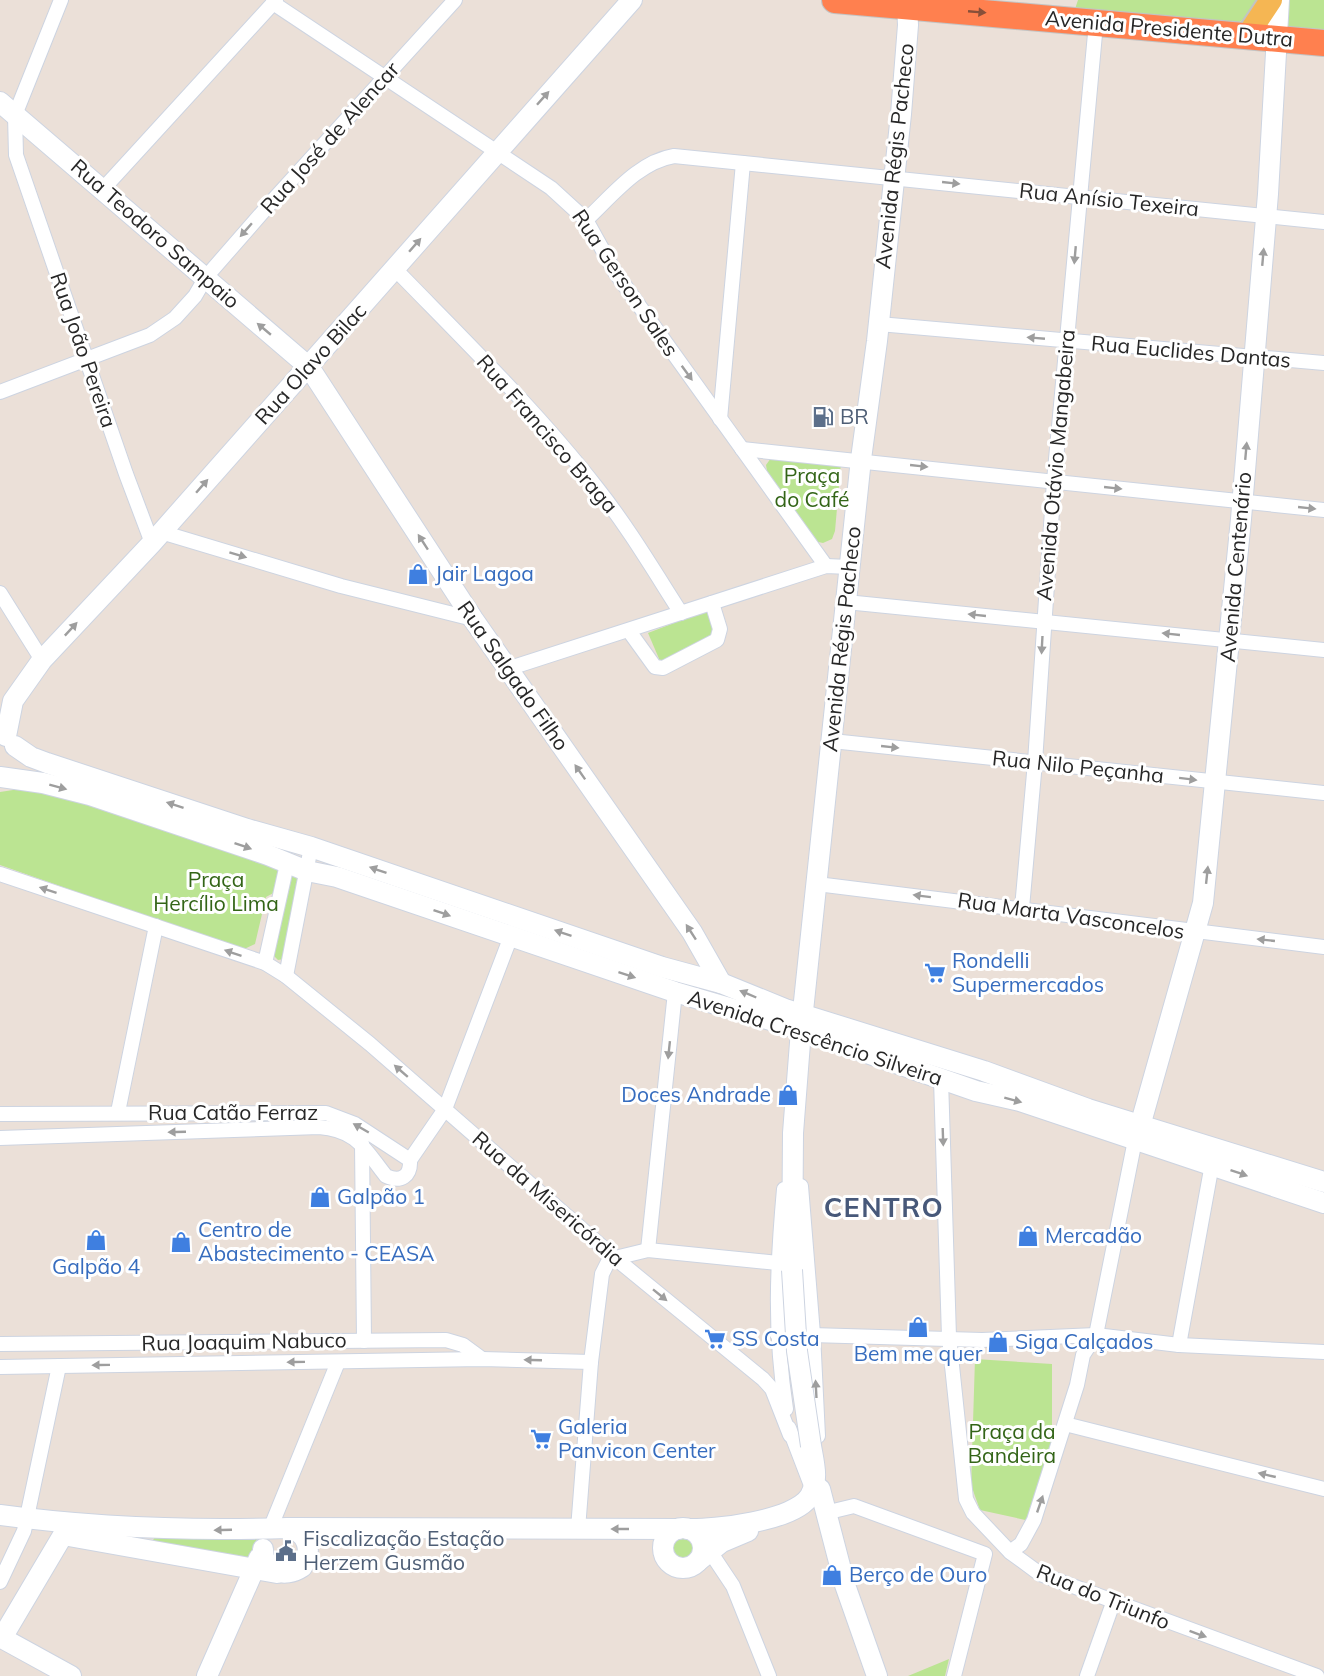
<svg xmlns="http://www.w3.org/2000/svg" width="1324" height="1676" viewBox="0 0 1324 1676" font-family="Mulish,sans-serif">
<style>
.green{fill:#bbe492}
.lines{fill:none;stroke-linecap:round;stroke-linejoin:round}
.street-casing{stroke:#cdd4e1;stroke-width:16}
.secondary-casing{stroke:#cdd4e1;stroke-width:22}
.primary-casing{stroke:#c3c3c3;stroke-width:26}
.highway-casing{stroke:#c3c3c3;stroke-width:28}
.street{stroke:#fff;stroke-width:14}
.secondary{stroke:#fff;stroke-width:20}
.primary{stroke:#f5b653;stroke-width:22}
.highway{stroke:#ff804f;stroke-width:26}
.secondary-bridge-casing{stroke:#cdd4e1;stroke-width:22;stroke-linecap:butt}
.secondary-bridge{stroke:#fff;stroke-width:20}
.oneway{fill:#884f39}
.oneway2{fill:#9e9e9e}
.labels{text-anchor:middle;stroke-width:6;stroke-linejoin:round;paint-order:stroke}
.street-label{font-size:21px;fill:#272727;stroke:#fff}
.service-label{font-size:21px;fill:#4e5e75;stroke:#fff;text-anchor:start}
.park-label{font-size:21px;fill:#336517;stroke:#fff}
.shop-label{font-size:21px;fill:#366cbe;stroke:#fff;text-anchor:start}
.district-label{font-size:27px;font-weight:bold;letter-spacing:1.5px;fill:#475879;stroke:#fff}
</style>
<rect width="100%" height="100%" fill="#ebe0d8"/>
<g class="green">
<path d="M1078,0h187l-19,18 -15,9 -157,-15z"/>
<path d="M1284,0h40v29l-43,-1z"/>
<path d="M771,458l70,5 -6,68 -3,8 -9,4 -9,-2 -47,-70 -1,-6z"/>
<path d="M705,611h4l8,19 -3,4 -50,28 -4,-1 -12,-28z"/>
<path d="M26,788h17l235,80 3,8 -2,14 -13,7 -11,47 -13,6 -242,-85v-73z"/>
<path d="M292,876l6,1 -14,82 -6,1 -4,-4z"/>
<path d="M975,1359l77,5v86l-22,71 -50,-11 -9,-25z"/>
<path d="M258,1535l-8,31 -100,-22 6,-8z"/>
<path d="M668,1535h29c11,20 -2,38 -25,31l-9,-15z"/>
<path d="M949,1659l-4,17h-37z"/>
</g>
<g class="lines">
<defs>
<g id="street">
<path d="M61,0l-46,115 1,40 110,319 26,69"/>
<path d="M273,3l278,185 35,32 29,52 211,294"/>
<path d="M103,189l173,-189"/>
<path d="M586,220c26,-24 52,-58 88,-64l650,66"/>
<path d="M395,269c69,71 141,141 202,219 31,39 57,83 84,125"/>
<path d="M879,324l445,39"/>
<path d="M0,392l150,-57 25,-17 20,-22 11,-19 69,-79 180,-198"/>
<path d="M720,419l23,-256"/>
<path d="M742,449l582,61"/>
<path d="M161,532l180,54 132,33"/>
<path d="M0,593l42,67"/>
<path d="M846,602l478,48"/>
<path d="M629,631l26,36 8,1 54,-28 3,-11 -8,-26"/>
<path d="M507,669l319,-103 23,1"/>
<path d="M832,741l492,52"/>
<path d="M0,874l265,89 21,13 84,68 245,214 148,121 9,10 18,46"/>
<path d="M817,884l507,63"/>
<path d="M1022,908l13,-146 19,-281 42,-458"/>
<path d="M265,963l22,-99"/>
<path d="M286,976l25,-129"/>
<path d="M941,1079l8,258 17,162 7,14 37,39 30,22 277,102"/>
<path d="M118,1112l38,-186"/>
<path d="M0,1114l326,-1 29,11 55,36"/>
<path d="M0,1138l319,-11c39,3 46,23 67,49 15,7 25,0 24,-16"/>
<path d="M362,1143l2,198"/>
<path d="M410,1160l35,-51 66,-173"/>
<path d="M801,1186l12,148 5,102"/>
<path d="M784,1189c-7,78 -10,141 2,220"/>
<path d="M648,1250l27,-258"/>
<path d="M777,1334l205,6 114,-5 83,10 145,7"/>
<path d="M0,1344l446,-4 17,5 19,14"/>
<path d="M1179,1345l33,-181"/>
<path d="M0,1367l482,-8 109,3"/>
<path d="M1065,1424l259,65"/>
<path d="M789,1428l23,60"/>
<path d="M825,1513l29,-7 131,48 -31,122"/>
<path d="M270,1529l68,-167"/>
<path d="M578,1529l13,-167 11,-88 6,-12 7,-4 33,-8 130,13"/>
<path d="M1010,1552l11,-8 13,-24 43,-135 6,-30 13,-20 39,-195"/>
<path d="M715,1559l18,27 36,90"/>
<path d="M0,1582l24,-51 35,-165"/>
<path d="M1087,1676l26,-73"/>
</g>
<g id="secondary">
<path d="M0,102l309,265 164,252 219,313 29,51"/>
<path d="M6,736l7,-35 29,-41 110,-117 480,-543"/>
<path d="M15,746l16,11 16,6 200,66 64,18 351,120 59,16 64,26 199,62 104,38 236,73"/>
<path d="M0,777l43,6 47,12 178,60 39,16 30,6 338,115 109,32 192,67 44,10 304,102"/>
<path d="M1140,1126l63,-223 38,-384 27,-325 11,-194"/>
<path d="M792,1270l1,-137 8,-103 60,-571 16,-118 24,-227 7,-89 -1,-19"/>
<path d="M820,1489l25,96 32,91"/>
<path d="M0,1515c96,13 191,16 288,13 20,4 25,23 14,39 -18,12 -39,5 -39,-18"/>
<path d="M288,1528l391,1"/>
<circle cx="683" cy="1548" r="20"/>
<path d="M687,1529c27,1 108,-8 123,-33 9,-16 4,-33 1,-50"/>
<path d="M697,1562l25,-20 26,-11"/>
<path d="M0,1637l71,39"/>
<path d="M2,1638l61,-103 214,38"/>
<path d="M207,1676l52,-118"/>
</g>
<path id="primary" d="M1247,36l24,-36"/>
<path id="highway" d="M835,0l489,43"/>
</defs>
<use href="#street" class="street-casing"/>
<use href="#secondary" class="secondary-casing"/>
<use href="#primary" class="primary-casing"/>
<use href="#highway" class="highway-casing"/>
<use href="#street" class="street"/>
<use href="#secondary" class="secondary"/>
<use href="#primary" class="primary"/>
<use href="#highway" class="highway"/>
<defs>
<path id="secondary-bridge" d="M792,1270l5,81 14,95"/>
</defs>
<use href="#secondary-bridge" class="secondary-bridge-casing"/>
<use href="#secondary-bridge" class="secondary-bridge"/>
</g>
<defs><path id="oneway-solid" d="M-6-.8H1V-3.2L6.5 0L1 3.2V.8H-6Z" transform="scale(1.5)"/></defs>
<use class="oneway" href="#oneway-solid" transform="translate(977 12) rotate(5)"/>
<g class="oneway2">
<use href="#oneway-solid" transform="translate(543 98) rotate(-48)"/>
<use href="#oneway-solid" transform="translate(951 183) rotate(6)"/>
<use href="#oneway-solid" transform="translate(246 230) rotate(131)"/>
<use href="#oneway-solid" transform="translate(415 245) rotate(-49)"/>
<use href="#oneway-solid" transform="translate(1075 255) rotate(95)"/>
<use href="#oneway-solid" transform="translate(1263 257) rotate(-85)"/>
<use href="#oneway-solid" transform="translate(264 329) rotate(-140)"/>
<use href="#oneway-solid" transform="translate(1036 338) rotate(-175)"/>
<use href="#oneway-solid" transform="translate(687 373) rotate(54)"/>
<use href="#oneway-solid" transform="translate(1246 451) rotate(-85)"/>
<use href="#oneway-solid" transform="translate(919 466) rotate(6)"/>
<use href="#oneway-solid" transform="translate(202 486) rotate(-49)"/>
<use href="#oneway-solid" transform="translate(1113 488) rotate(6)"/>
<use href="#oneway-solid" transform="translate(1307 508) rotate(6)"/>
<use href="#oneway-solid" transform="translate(423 542) rotate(-123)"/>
<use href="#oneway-solid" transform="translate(238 555) rotate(17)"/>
<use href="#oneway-solid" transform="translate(977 615) rotate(-174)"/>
<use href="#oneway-solid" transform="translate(71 629) rotate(-47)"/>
<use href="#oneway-solid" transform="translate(1171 634) rotate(-174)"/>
<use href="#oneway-solid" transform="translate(1042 645) rotate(93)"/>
<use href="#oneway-solid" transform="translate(890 747) rotate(6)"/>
<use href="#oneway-solid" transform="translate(580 772) rotate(-125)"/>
<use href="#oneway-solid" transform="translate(1188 779) rotate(7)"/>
<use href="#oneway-solid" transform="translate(58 787) rotate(15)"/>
<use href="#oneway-solid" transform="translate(175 805) rotate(-162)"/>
<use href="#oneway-solid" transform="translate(243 846) rotate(19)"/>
<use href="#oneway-solid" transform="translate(378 870) rotate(-161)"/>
<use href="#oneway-solid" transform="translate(1207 875) rotate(-84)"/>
<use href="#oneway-solid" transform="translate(48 890) rotate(-162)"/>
<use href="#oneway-solid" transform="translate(922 896) rotate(-173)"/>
<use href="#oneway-solid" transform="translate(442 913) rotate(19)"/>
<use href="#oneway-solid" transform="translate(691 932) rotate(-123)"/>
<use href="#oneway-solid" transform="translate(563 933) rotate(-161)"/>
<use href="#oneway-solid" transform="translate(1266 940) rotate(-174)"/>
<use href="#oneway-solid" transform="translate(233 953) rotate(-161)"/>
<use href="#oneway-solid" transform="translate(627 975) rotate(18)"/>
<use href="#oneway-solid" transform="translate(748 994) rotate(-157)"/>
<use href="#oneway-solid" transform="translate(669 1050) rotate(96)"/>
<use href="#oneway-solid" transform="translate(401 1071) rotate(-139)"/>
<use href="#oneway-solid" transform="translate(1013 1100) rotate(15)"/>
<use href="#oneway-solid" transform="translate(361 1128) rotate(-150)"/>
<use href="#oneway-solid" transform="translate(177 1132) rotate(178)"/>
<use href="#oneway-solid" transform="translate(943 1137) rotate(88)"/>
<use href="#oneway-solid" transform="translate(1239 1173) rotate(19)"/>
<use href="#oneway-solid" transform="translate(660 1295) rotate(39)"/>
<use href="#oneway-solid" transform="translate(533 1360) rotate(-178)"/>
<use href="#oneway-solid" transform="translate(296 1362) rotate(179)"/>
<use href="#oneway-solid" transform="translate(101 1365) rotate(179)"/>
<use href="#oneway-solid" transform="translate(816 1389) rotate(-93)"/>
<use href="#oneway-solid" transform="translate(1267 1475) rotate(-167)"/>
<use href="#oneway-solid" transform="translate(1040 1504) rotate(-71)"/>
<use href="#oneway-solid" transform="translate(620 1529) rotate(180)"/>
<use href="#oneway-solid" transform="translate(223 1530) rotate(178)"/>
<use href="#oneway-solid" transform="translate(1198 1634) rotate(20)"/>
</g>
<defs>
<symbol id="fuel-bare" viewBox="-9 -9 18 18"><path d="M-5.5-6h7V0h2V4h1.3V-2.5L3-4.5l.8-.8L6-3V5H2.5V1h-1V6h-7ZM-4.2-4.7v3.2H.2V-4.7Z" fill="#5c6f8a" stroke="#fff" stroke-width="2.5" paint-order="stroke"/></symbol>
<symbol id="shop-bare" viewBox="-9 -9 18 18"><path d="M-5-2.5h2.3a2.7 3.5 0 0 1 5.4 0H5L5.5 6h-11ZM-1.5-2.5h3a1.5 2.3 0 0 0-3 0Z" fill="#3f7fe0" stroke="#fff" stroke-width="2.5" paint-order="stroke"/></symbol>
<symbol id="supermarket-bare" viewBox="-9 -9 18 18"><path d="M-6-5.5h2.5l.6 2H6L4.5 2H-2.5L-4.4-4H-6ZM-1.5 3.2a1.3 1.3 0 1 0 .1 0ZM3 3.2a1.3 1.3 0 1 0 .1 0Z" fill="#3f7fe0" stroke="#fff" stroke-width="2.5" paint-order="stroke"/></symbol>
<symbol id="civic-bare" viewBox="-9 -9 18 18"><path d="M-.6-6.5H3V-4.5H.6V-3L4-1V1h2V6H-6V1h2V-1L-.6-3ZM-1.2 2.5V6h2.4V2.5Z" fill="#5c6f8a" stroke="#fff" stroke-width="2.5" paint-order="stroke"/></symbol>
</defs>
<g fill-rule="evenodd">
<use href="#fuel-bare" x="808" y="402" width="30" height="30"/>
<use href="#shop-bare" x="403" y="559" width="30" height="30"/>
<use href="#supermarket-bare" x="920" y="958" width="30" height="30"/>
<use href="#shop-bare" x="773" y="1080" width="30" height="30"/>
<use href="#shop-bare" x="305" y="1182" width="30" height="30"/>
<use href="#shop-bare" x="1013" y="1221" width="30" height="30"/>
<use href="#shop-bare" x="81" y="1225" width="30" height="30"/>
<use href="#shop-bare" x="166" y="1227" width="30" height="30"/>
<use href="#shop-bare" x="903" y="1312" width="30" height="30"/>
<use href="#supermarket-bare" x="700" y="1324" width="30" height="30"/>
<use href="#shop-bare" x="983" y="1327" width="30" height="30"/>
<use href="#supermarket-bare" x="526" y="1424" width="30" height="30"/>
<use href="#civic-bare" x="271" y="1536" width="30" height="30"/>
<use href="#shop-bare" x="817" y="1560" width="30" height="30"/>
</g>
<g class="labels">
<g class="street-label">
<text transform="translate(1169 29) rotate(5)" y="7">Avenida Presidente Dutra</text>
<text transform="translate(330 138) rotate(-48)" y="7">Rua José de Alencar</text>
<text transform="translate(895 156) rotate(-84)" y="7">Avenida Régis Pacheco</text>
<text transform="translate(1109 200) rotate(6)" y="7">Rua Anísio Texeira</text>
<text transform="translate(155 234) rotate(41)" y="7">Rua Teodoro Sampaio</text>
<text transform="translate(625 283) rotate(56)" y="7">Rua Gerson Sales</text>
<text transform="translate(83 350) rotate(71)" y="7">Rua João Pereira</text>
<text transform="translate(1191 352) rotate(5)" y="7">Rua Euclides Dantas</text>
<text transform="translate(311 364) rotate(-48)" y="7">Rua Olavo Bilac</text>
<text transform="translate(547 434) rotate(49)" y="7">Rua Francisco Braga</text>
<text transform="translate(1056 465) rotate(-85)" y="7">Avenida Otávio Mangabeira</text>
<text transform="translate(1236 567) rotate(-85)" y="7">Avenida Centenário</text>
<text transform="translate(842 639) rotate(-84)" y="7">Avenida Régis Pacheco</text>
<text transform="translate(513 676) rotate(55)" y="7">Rua Salgado Filho</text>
<text transform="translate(1078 767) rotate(6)" y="7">Rua Nilo Peçanha</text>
<text transform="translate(1071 916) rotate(8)" y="7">Rua Marta Vasconcelos</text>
<text transform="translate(815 1038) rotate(18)" y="7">Avenida Crescêncio Silveira</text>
<text x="233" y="1120">Rua Catão Ferraz</text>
<text transform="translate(548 1199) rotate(41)" y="7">Rua da Misericórdia</text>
<text transform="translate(244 1342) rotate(-1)" y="7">Rua Joaquim Nabuco</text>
<text transform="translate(1103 1597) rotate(22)" y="7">Rua do Triunfo</text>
</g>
<g class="service-label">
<text x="840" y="424">BR</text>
<text x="303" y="1546">Fiscalização Estação<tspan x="303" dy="24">Herzem Gusmão</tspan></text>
</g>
<g class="park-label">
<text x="812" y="483">Praça<tspan x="812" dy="24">do Café</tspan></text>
<text x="216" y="887">Praça<tspan x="216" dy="24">Hercílio Lima</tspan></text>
<text x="1012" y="1439">Praça da<tspan x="1012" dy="24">Bandeira</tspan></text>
</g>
<g class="shop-label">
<text x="435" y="581">Jair Lagoa</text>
<text x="952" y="968">Rondelli<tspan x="952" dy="24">Supermercados</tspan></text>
<text x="771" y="1102" text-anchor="end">Doces Andrade</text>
<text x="337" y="1204">Galpão 1</text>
<text x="198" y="1237">Centro de<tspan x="198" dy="24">Abastecimento - CEASA</tspan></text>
<text x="1045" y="1243">Mercadão</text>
<text x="96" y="1274" text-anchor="middle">Galpão 4</text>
<text x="732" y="1346">SS Costa</text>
<text x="1015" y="1349">Siga Calçados</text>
<text x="918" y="1361" text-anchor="middle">Bem me quer</text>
<text x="558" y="1434">Galeria<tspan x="558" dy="24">Panvicon Center</tspan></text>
<text x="849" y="1582">Berço de Ouro</text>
</g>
<g class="district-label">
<text x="884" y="1217">CENTRO</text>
</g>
</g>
</svg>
